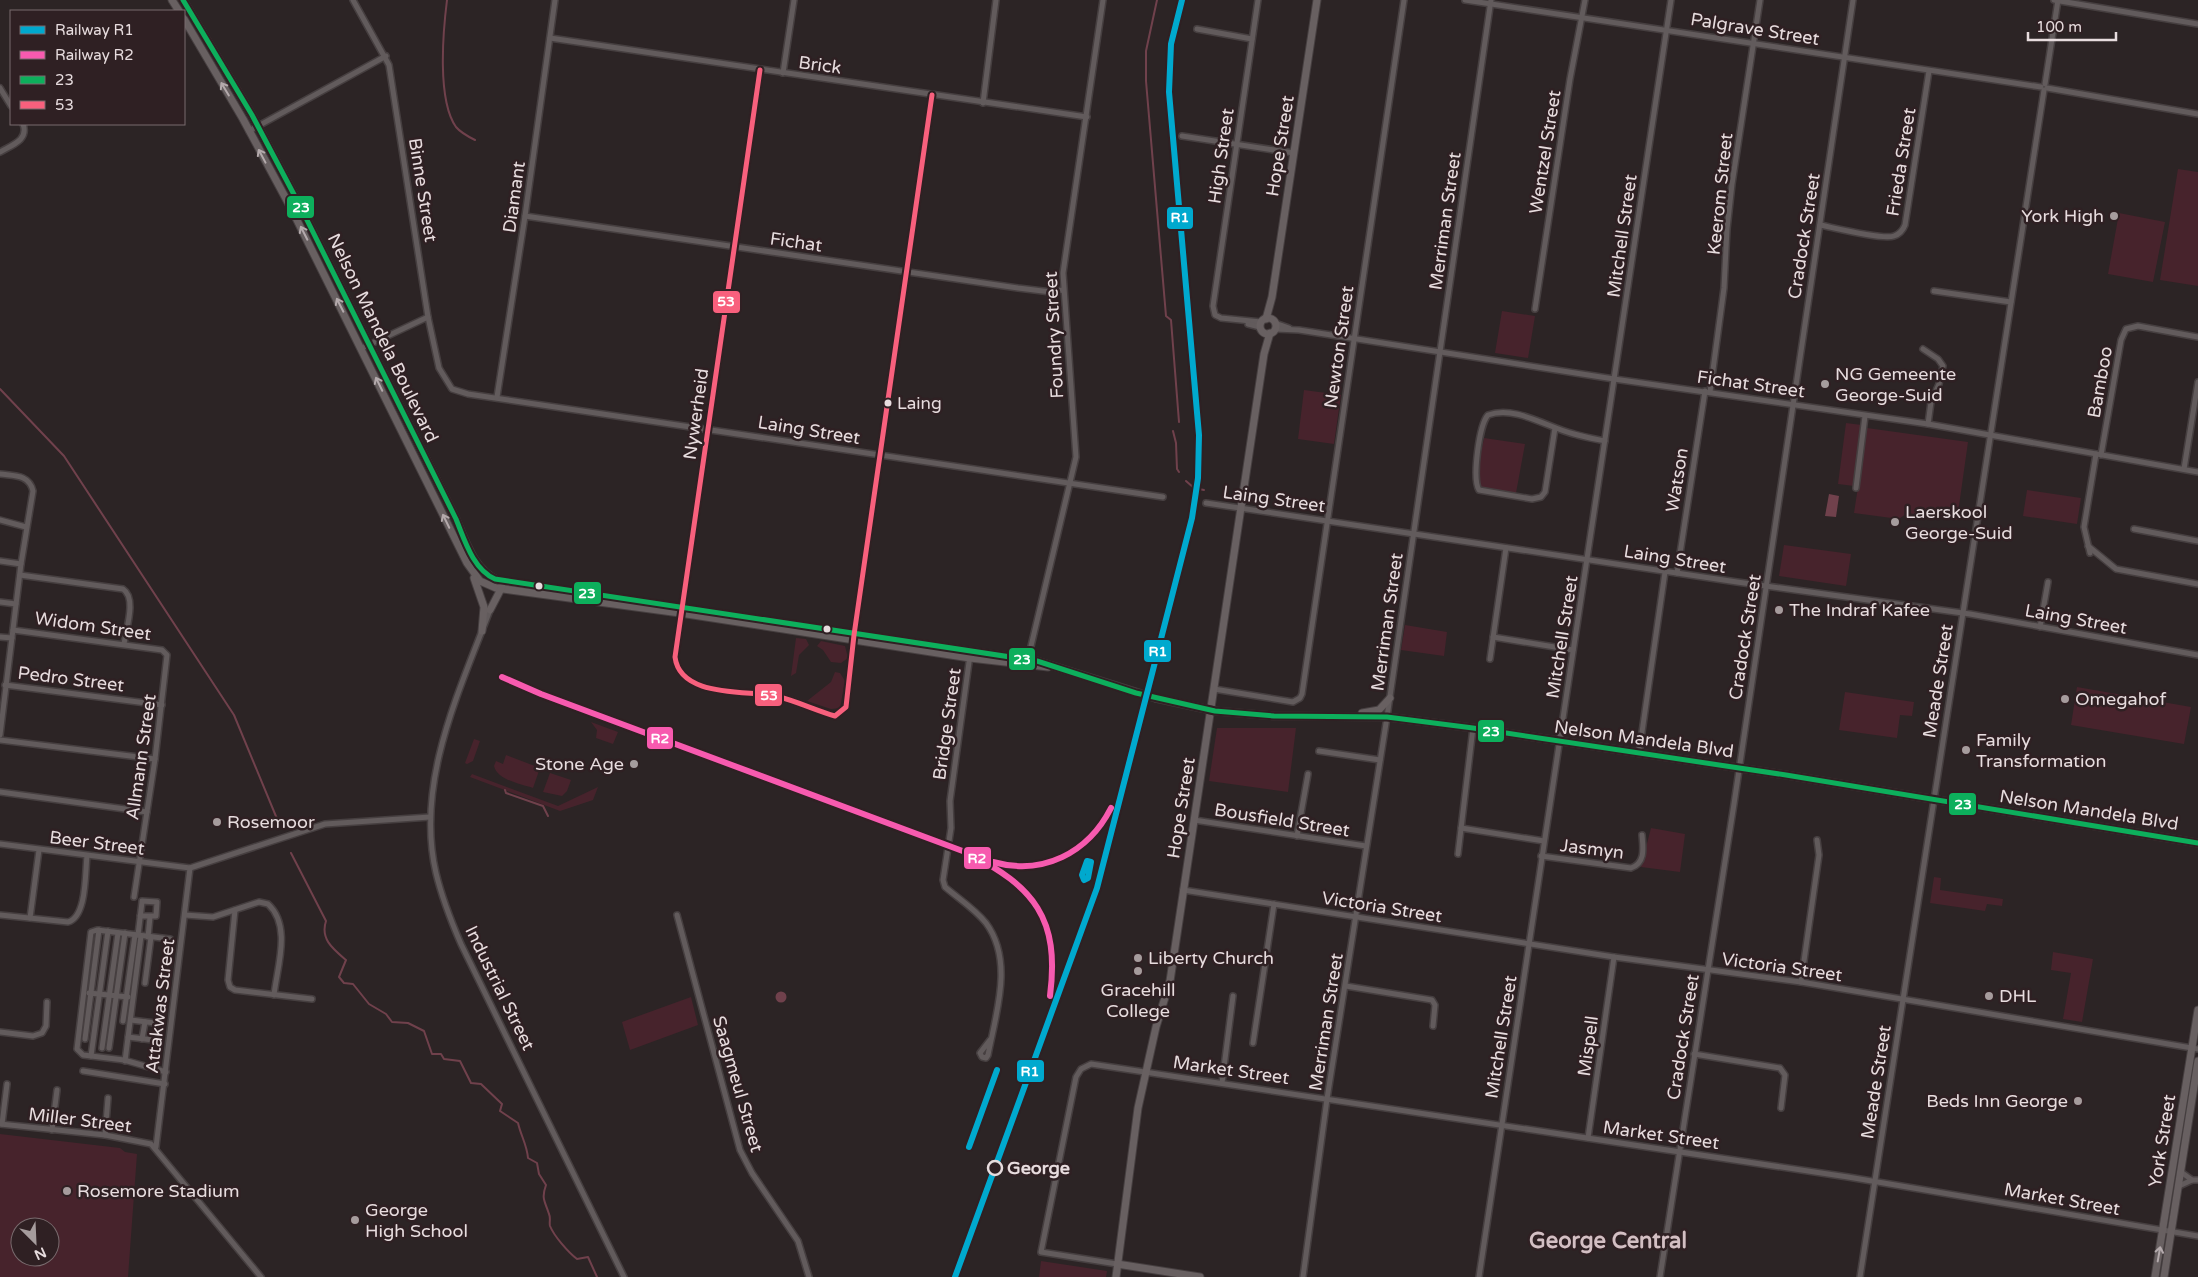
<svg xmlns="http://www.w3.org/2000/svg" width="2198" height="1277" viewBox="0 0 2198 1277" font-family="'Varela Round',sans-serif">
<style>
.green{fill:#47232c;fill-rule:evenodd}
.water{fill:#70414c}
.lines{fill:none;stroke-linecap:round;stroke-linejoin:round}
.stream{stroke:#70414c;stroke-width:2}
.street-casing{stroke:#463f40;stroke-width:8}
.secondary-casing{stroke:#463f40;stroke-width:9}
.street{stroke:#625b5c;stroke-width:5}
.secondary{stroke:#686061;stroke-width:7}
.secondary-bridge-casing{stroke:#463f40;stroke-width:9;stroke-linecap:butt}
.secondary-bridge{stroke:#686061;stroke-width:7}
.bus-1-casing{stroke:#2f2023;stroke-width:9}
.bus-2-casing{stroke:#2f2023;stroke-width:9}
.bus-1{stroke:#0daf5c;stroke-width:5}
.bus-2{stroke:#f8607d;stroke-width:5}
.rail-1-casing{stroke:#2f2023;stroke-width:10}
.rail-2-casing{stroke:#2f2023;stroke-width:10}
.rail-1{stroke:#00a9ce;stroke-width:6}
.rail-2{stroke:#f75aaf;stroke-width:6}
.oneway{stroke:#b4aaac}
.poi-dot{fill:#a69c9d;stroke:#2f2023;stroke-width:2}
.bus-dot{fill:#e7dcde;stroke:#2f2023;stroke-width:2}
.stop-dot{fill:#2f2023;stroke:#e7dcde;stroke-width:2.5}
.labels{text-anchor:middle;stroke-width:5;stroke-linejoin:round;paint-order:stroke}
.bus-label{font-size:17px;fill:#e7dcde;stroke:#2f2023;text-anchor:start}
.street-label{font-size:18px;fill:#e7dcde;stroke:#2f2023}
.poi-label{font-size:18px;fill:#e7dcde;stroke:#2f2023;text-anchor:start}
.stop-label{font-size:18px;font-weight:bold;fill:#e7dcde;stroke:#2f2023;text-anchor:start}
.district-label{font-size:22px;font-weight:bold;fill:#d3bfc3;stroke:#2f2023}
.line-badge{stroke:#2f2023;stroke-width:2}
.badge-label{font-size:14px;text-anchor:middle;font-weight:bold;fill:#fff}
</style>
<rect width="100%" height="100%" fill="#2c2425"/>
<g class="green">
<path d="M2178,169l20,3v114l-38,-6z"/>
<path d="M2119,213l46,9 -12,60 -45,-8z"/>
<path d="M1502,311l33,5 -7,42 -33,-5z"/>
<path d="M1304,390l37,5 -7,49 -36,-5z"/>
<path d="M1846,423l16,2 -8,61 -16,-2z"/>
<path d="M1867,428l101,14 -11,78 -50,-7 -8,6 -45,-6z"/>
<path d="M1484,438l41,6 -9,49 -33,-4c-11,-9 -1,-38 1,-51z"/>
<path d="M2027,490l54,8 -4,26 -54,-8z"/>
<path d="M1784,545l67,9 -5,32 -67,-10z"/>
<path d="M1405,625l42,7 -3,24 -43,-6z"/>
<path d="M796,638l10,1 3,6 -10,10 -3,18 -5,3z"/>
<path d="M821,641l24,5 3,12 -7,5 -10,-1 -8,-12 -6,-4z"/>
<path d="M835,672l5,1 5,8 -5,27 -9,1 -24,-8 24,-19z"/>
<path d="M2077,687l114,20 -7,37 -113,-19z"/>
<path d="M1845,692l69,10 -2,14 -12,-1 -3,23 -58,-8z"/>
<path d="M591,722l27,10 -5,12 -17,-6 1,-8z"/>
<path d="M1217,728h79l-8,64 -79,-11z"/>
<path d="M474,739l6,2 -7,20 -6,3 -2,-1z"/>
<path d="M506,755l34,13 -7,20c-12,-4 -36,-8 -39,-22l2,-5 7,3z"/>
<path d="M550,773l21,7 -4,11 -5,5 -19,-4z"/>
<path d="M472,774l86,32 40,-19 -5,13 -33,11 -90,-34z"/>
<path d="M1651,828l34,6 -5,38 -39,-5z"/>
<path d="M1934,877l7,1 -1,12 63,9 -1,7 -15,-2 -2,7 -55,-8z"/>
<path d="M2053,952l40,7 -11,63 -19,-3 8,-46 -20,-3z"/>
<path d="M691,997l7,28 -68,25 -8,-28z"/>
<path d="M0,1134l120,14 5,4 12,2 -9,123h-128zM20,1227h30v30h-30z"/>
<path d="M1041,1261l66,10 -1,6h-67z"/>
</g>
<g class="water">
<path d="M1829,494l10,2 -3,21 -11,-1z"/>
<circle cx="781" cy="997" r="5.5"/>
</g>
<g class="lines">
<g class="stream">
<path d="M447,0c-4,32 -10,100 9,127 5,6 13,10 19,13"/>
<path d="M1157,0l-11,51v30l20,235 5,4 8,102"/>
<path d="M0,389l64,67 170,259 46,111"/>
<path d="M1173,431l3,12 1,26 2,3"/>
<path d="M1186,481l8,7"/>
<path d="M1199,489l5,1"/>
<path d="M505,790l1,3 37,13 5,10"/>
<path d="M291,853l35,68c-6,18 7,28 20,39l-7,17 5,6 9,1 16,20 17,10 6,8 16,1 16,8 8,23h9l3,5 16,2 11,22 10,1 21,20 -2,7 18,12c3,13 9,22 10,35l9,5 2,11 7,11c-5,14 -1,16 3,29 2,4 0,8 1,12 4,10 18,26 27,33l11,-2 9,20"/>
</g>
<defs>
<g id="street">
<path d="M353,0l36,65 39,252 11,51 13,21 16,5 695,103"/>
<path d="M1258,0l-45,306 2,9 6,3 40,4"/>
<path d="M1465,0l576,87"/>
<path d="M2054,0l144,24"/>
<path d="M1197,29l55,10"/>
<path d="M550,38l537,79"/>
<path d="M760,70l-85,587c5,41 72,33 101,39 20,5 39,14 59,20l11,-9 8,-72 78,-540"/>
<path d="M783,73l11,-73"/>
<path d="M2045,84l13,-84"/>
<path d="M0,88l11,18"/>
<path d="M2047,88l151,26"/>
<path d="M983,103l13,-103"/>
<path d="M249,131l137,-75"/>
<path d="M1182,136l112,17"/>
<path d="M0,152c12,-7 29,-12 23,-28"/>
<path d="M525,216l493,72 33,4 12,-2"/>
<path d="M1820,225c15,3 63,15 74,11 6,-2 9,-6 11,-11l24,-154"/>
<path d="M1934,291l77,11"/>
<path d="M1535,309l35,-230 15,-79"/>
<path d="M1275,323l14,5"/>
<path d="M1248,324l12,3"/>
<path d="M1275,329l24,1 315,49 314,45 270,48"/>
<path d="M362,348l66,-31"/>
<path d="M1923,349l15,10 5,7 -4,18 -8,18 -3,22"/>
<path d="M1710,392l14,-104 3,-59 5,-45 28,-184"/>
<path d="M497,397l28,-181 30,-216"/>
<path d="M1555,428l-10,64 -4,5 -9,2 -53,-9c-7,-11 0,-65 9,-75 28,-10 60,13 86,19 10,3 21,5 31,7"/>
<path d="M2101,455l20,-115 5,-11 12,-3 60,11"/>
<path d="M2184,469l14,-87"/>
<path d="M0,474c14,2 29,0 33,17l-12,73 -21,171"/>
<path d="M1856,488l9,-72"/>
<path d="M1206,503l531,79 233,32 228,41"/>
<path d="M0,520l26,7"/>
<path d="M2134,529l64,12"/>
<path d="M2088,546l28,23 82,15"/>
<path d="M2090,553l-6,-26 12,-73"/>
<path d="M0,561l21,3"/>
<path d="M1677,573l28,-182"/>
<path d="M20,575l103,14c14,9 3,40 1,55"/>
<path d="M0,602l16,2"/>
<path d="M490,610c-31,82 -75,173 -54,263 6,25 15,48 25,71l163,333"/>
<path d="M2040,627l8,-45"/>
<path d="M13,630l149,20 5,5 -12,104 -21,138"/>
<path d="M0,637l12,1"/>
<path d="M1493,637l80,13"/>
<path d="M970,655l-20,146 1,27 -8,52 2,7c14,12 30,22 41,36 28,38 10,90 2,132l-2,3 -4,-1 -2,-4 10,-13"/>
<path d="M1490,659l16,-111"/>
<path d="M1027,663l49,-206 -13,-184 40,-273"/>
<path d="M5,685l157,20"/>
<path d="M1214,689l79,13 7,-4 2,-4 102,-694"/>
<path d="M0,740l155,19"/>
<path d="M1319,751l61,9"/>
<path d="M1639,753l26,-181"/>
<path d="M0,792l147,20"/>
<path d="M1194,820l172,26"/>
<path d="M1461,828l83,13"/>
<path d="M1297,836l11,-62"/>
<path d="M0,844l190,24 135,-44 105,-7"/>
<path d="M1458,854l15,-126"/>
<path d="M1541,856l90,12c15,-5 12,-21 11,-33"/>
<path d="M1183,890l431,67 187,25 397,67"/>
<path d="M235,910l-7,70 2,7 5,3 77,9"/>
<path d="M0,915l68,7c19,-5 17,-49 19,-66"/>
<path d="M185,915l28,2 46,-15 9,2c24,22 9,63 6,91"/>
<path d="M677,915l63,235 12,23 46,68 11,36"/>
<path d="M140,916h16l1,-14 -15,-1v1l-4,33 -41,-5 -6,2 -14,117 6,6 41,5 42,12"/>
<path d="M30,918l9,-68"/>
<path d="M138,935l32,4"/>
<path d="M148,937l2,-20"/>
<path d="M1801,982l18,-127 -2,-15"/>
<path d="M145,983l6,-46"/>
<path d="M1346,986l86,14 3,5 -2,21"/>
<path d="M89,993l39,4"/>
<path d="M131,1020l24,3"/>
<path d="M123,1021l12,-86"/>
<path d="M0,1032l33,4 9,-3 4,-7 1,-24"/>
<path d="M128,1037l25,3"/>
<path d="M85,1039l14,-109"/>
<path d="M142,1039l3,-17"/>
<path d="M1253,1043l21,-139"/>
<path d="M102,1048l16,-115"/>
<path d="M109,1048l16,-115"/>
<path d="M1694,1054l86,14 5,7 -4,33"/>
<path d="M91,1056l17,-125"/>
<path d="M125,1061l16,-125"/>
<path d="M83,1071l82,13"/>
<path d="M1222,1083l11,-87"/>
<path d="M0,1124l105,11 46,9 110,133"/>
<path d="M2,1124l5,-40"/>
<path d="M52,1130l5,-40"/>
<path d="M105,1135l3,-37"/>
<path d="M1588,1138l26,-181"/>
<path d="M156,1147l34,-279"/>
<path d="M2181,1172l11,8h6"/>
<path d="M2179,1186l13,-6"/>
<path d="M1117,1264l-76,-12 35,-175 5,-8 10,-5 757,113 350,59"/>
<path d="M1303,1277l24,-178 60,-382 104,-717"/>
<path d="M1479,1277l192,-1277"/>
<path d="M1660,1277l74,-473 119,-804"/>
<path d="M1860,1277l184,-1187"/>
</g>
<g id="secondary">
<path d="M172,0l7,11"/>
<path d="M183,0l69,115 47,89 157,315c10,24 18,51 43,62l538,80 118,37"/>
<path d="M184,19l59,100 48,89 176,355 13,18 16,7 184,25 290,45 78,9"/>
<circle cx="1268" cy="326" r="8"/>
<path d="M1266,319l6,-22 45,-297"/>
<path d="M474,578l10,29 -2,24"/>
<path d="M490,610l12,-23"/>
<path d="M1215,711l59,5 113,1 86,11 313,47 412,68"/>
<path d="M1362,713l17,-3 11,-12"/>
<path d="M1117,1264l83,13"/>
<path d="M1116,1277l22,-169 18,-81 14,-46 94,-627 6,-21"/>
<path d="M2155,1277l43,-267"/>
<path d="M2164,1277l34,-216"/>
</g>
</defs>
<use href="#street" class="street-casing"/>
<use href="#secondary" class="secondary-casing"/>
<use href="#street" class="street"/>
<use href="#secondary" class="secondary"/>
<defs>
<path id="secondary-bridge" d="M1155,698l60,13"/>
</defs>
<use href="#secondary-bridge" class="secondary-bridge-casing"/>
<use href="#secondary-bridge" class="secondary-bridge"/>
<defs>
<path id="bus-1" d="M183,0l69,115 47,89 157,315c9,22 17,50 39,60l542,82 99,32 79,18 59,5 113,1 86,11 313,47 412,68"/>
<path id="bus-2" d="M760,70l-85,587c5,41 72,33 101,39 20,5 39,14 59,20l11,-9 8,-72 78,-540"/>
</defs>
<use href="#bus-1" class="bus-1-casing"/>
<use href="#bus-2" class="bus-2-casing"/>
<use href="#bus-1" class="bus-1"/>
<use href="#bus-2" class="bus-2"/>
<defs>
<g id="rail-1">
<path d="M1087,861l4,1 -3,16 -4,2 -2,-5z"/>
<path d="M969,1147l28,-77"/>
<path d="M955,1277l142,-389 95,-370 6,-40 1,-43 -30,-343 2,-48 11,-44"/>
</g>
<g id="rail-2">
<path d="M502,677l39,17 427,159c66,34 92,65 82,143"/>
<path d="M993,862c50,14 95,-9 118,-54"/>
</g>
</defs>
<use href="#rail-1" class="rail-1-casing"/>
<use href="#rail-2" class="rail-2-casing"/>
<use href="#rail-1" class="rail-1"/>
<use href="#rail-2" class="rail-2"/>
</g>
<defs><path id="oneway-shaft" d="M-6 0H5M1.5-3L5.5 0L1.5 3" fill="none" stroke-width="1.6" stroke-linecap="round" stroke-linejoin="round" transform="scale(1.25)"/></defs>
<g class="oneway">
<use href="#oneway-shaft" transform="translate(225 89) rotate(-121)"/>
<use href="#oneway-shaft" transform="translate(262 156) rotate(-118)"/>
<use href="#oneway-shaft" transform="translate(304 233) rotate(-117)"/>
<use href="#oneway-shaft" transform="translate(340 305) rotate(-117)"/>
<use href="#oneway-shaft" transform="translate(379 384) rotate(-116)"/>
<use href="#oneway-shaft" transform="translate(446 521) rotate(-116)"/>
<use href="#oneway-shaft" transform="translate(2159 1254) rotate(-80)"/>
</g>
<g class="poi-dot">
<circle cx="2114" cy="216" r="5"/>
<circle cx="1825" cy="384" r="5"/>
<circle cx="1895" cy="522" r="5"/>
<circle cx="1779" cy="610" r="5"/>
<circle cx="2065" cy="699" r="5"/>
<circle cx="1966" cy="750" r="5"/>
<circle cx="634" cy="764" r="5"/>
<circle cx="217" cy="822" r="5"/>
<circle cx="1138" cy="958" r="5"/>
<circle cx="1138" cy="971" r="5"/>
<circle cx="1989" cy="996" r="5"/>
<circle cx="2078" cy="1101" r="5"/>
<circle cx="67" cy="1191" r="5"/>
<circle cx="355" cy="1220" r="5"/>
</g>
<g class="bus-dot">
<circle cx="888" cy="403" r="4.5"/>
<circle cx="539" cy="586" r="4.5"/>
<circle cx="827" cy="629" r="4.5"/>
</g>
<circle class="stop-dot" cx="995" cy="1168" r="7"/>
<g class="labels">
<g class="bus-label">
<text x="897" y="409">Laing</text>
</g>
<g class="street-label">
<text transform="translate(1755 29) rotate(9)" y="6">Palgrave Street</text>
<text transform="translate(820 65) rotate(8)" y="6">Brick</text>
<text transform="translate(1280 146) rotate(-81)" y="6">Hope Street</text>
<text transform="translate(1545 152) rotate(-81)" y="6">Wentzel Street</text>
<text transform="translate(1221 156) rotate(-82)" y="6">High Street</text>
<text transform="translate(1901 162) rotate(-81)" y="6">Frieda Street</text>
<text transform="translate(423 190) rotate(81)" y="6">Binne Street</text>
<text transform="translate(1720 194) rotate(-84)" y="6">Keerom Street</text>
<text transform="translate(514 197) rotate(-82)" y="6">Diamant</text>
<text transform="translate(1445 221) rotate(-82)" y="6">Merriman Street</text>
<text transform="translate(1622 236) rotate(-82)" y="6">Mitchell Street</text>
<text transform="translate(1804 236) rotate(-81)" y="6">Cradock Street</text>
<text transform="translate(796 242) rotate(8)" y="6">Fichat</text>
<text transform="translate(1054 335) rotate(-93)" y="6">Foundry Street</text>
<text transform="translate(383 338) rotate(64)" y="6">Nelson Mandela Boulevard</text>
<text transform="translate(1339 347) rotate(-82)" y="6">Newton Street</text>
<text transform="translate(2100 382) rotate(-80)" y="6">Bamboo</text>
<text transform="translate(1751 384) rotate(8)" y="6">Fichat Street</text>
<text transform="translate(696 414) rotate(-82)" y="6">Nywerheid</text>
<text transform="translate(809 430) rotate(9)" y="6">Laing Street</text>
<text transform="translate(1677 480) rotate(-81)" y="6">Watson</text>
<text transform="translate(1274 499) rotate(8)" y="6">Laing Street</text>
<text transform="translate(1675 559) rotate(9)" y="6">Laing Street</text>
<text transform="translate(2076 619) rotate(10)" y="6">Laing Street</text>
<text transform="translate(1387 622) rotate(-82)" y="6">Merriman Street</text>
<text transform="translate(93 626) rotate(8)" y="6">Widom Street</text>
<text transform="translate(1562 637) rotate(-81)" y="6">Mitchell Street</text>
<text transform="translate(1745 637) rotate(-81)" y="6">Cradock Street</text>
<text transform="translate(71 679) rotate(7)" y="6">Pedro Street</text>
<text transform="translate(1938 681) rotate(-81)" y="6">Meade Street</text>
<text transform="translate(947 724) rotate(-82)" y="6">Bridge Street</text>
<text transform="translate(1644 739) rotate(8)" y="6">Nelson Mandela Blvd</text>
<text transform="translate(141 757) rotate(-82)" y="6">Allmann Street</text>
<text transform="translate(1181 808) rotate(-81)" y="6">Hope Street</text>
<text transform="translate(2089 810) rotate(9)" y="6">Nelson Mandela Blvd</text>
<text transform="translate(1282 820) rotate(9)" y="6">Bousfield Street</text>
<text transform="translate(97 843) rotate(7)" y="6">Beer Street</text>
<text transform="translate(1592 849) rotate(7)" y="6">Jasmyn</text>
<text transform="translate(1382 907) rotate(9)" y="6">Victoria Street</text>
<text transform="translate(1782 967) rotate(8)" y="6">Victoria Street</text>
<text transform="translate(500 988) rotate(64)" y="6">Industrial Street</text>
<text transform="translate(160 1006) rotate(-83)" y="6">Attakwas Street</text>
<text transform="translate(1326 1022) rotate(-81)" y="6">Merriman Street</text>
<text transform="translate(1501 1037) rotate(-81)" y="6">Mitchell Street</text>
<text transform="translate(1683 1037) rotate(-81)" y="6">Cradock Street</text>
<text transform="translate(1588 1046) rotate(-82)" y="6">Mispell</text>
<text transform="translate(1231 1070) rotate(8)" y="6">Market Street</text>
<text transform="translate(1876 1082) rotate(-81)" y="6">Meade Street</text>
<text transform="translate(738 1084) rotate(74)" y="6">Saagmeul Street</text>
<text transform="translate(80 1120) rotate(7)" y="6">Miller Street</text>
<text transform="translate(1661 1135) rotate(8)" y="6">Market Street</text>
<text transform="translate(2162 1141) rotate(-81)" y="6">York Street</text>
<text transform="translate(2062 1199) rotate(10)" y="6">Market Street</text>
</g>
<g class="poi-label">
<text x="2104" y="222" text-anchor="end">York High</text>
<text x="1835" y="380">NG Gemeente<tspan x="1835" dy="21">George-Suid</tspan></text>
<text x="1905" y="518">Laerskool<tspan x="1905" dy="21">George-Suid</tspan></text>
<text x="1789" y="616">The Indraf Kafee</text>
<text x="2075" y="705">Omegahof</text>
<text x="1976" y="746">Family<tspan x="1976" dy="21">Transformation</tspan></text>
<text x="624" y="770" text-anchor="end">Stone Age</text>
<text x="227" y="828">Rosemoor</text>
<text x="1148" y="964">Liberty Church</text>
<text x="1138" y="996" text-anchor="middle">Gracehill<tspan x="1138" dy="21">College</tspan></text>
<text x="1999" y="1002">DHL</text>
<text x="2068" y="1107" text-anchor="end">Beds Inn George</text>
<text x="77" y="1197">Rosemore Stadium</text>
<text x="365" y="1216">George<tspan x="365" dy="21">High School</tspan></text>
</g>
<g class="stop-label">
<text x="1007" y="1174">George</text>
</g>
<g class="district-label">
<text x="1608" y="1248">George Central</text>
</g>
</g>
<g class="line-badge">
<rect x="286" y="195" width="29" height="24" rx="5" fill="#0daf5c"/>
<rect x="1166" y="206" width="28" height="24" rx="5" fill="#00a9ce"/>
<rect x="712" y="290" width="29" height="24" rx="5" fill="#f8607d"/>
<rect x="573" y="581" width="29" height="24" rx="5" fill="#0daf5c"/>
<rect x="1143" y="639" width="29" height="24" rx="5" fill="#00a9ce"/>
<rect x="1008" y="647" width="28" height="24" rx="5" fill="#0daf5c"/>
<rect x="754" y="683" width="29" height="24" rx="5" fill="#f8607d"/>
<rect x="1477" y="719" width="28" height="24" rx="5" fill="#0daf5c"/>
<rect x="646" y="726" width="28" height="24" rx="5" fill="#f75aaf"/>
<rect x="1948" y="792" width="29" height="24" rx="5" fill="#0daf5c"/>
<rect x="963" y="846" width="29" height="24" rx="5" fill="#f75aaf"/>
<rect x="1016" y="1059" width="29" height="24" rx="5" fill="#00a9ce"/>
</g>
<g class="badge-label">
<text x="301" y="212">23</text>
<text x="1180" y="222">R1</text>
<text x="726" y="306">53</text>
<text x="587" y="598">23</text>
<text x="1158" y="656">R1</text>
<text x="1022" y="664">23</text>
<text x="769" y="700">53</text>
<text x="1491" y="736">23</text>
<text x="660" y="743">R2</text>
<text x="1963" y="809">23</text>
<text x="977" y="863">R2</text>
<text x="1030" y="1076">R1</text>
</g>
<rect x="10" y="10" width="175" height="115" fill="#2f2023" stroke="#796b6e"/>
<rect x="20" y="26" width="25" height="8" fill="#00a9ce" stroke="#796b6e"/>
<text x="55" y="35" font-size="15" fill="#e7dcde">Railway R1</text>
<rect x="20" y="51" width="25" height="8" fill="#f75aaf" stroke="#796b6e"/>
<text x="55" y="60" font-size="15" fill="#e7dcde">Railway R2</text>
<rect x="20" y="76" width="25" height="8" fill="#0daf5c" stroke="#796b6e"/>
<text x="55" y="85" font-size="15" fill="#e7dcde">23</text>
<rect x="20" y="101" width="25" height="8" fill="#f8607d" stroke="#796b6e"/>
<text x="55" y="110" font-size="15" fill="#e7dcde">53</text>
<g transform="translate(35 1242) rotate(156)"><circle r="24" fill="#2f2023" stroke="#796b6e"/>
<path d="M0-4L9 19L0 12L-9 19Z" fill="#a69c9d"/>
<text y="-8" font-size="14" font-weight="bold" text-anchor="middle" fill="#e7dcde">N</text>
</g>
<path d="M2028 32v8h88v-8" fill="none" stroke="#e7dcde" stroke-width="2.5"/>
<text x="2036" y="32" font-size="15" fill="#e7dcde" stroke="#2f2023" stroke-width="4" paint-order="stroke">100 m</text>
</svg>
